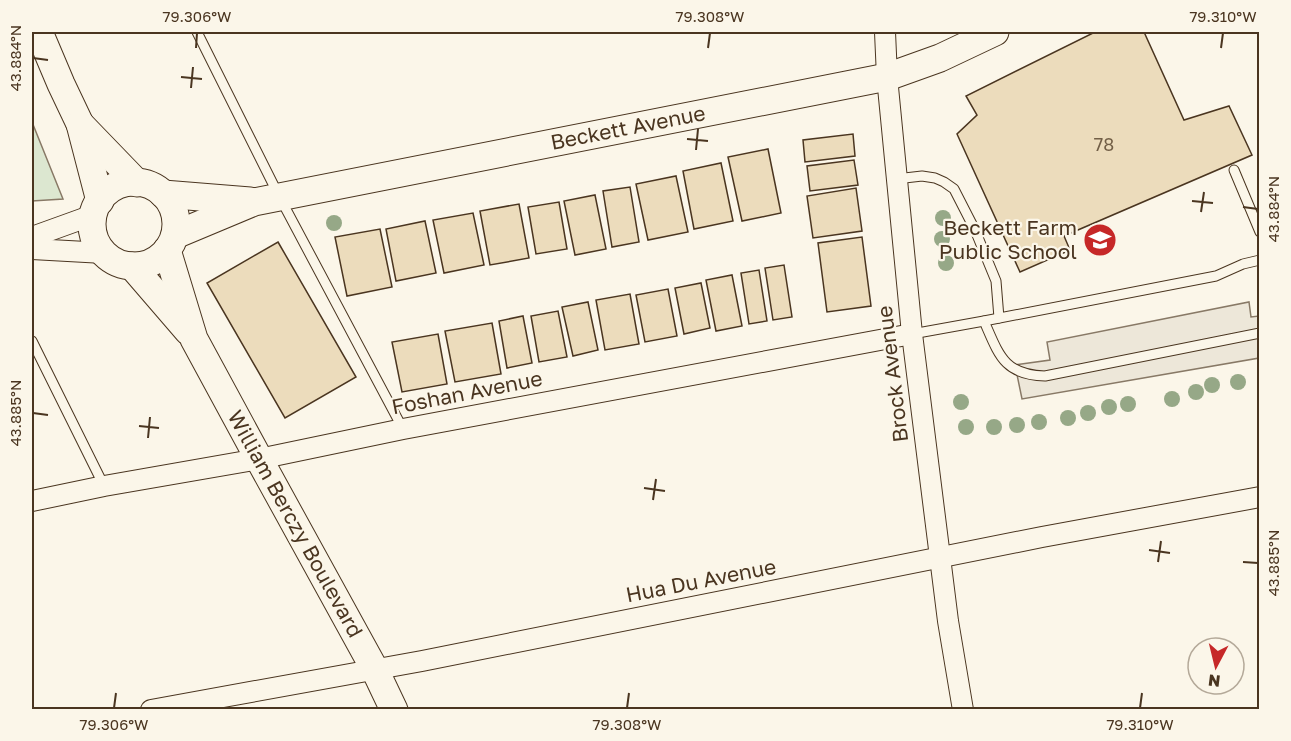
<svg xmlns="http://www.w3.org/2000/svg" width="1291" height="741" viewBox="0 0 1291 741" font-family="'Golos Text',sans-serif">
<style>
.green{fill:#dce7d0;stroke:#887966;stroke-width:1.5}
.parking{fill:#ede7d9;stroke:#887966;stroke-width:1.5}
.building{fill:#ecdcbc;stroke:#4a3520;stroke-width:1.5}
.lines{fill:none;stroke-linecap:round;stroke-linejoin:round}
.lane-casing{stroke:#4a3520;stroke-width:11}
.street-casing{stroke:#4a3520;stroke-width:22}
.secondary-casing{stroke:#4a3520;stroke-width:29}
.lane{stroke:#fbf6e9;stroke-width:9}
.street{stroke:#fbf6e9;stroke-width:20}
.secondary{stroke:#fbf6e9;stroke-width:27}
.tree{fill:#96a887}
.ticks{fill:none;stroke:#4a3520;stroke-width:2}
.labels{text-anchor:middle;stroke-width:4.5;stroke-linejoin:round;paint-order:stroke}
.number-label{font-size:18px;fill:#725f47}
.street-label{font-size:21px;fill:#4a3520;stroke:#fbf6e9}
.poi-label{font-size:21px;fill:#4a3520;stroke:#fbf6e9;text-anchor:end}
.neatline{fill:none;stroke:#4a3520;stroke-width:2}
.ticks-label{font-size:15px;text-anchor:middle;fill:#4a3520}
</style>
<rect width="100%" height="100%" fill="#fbf6e9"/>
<path class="green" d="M32,122l31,77 -31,2z"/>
<path class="parking" d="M1249,302l2,15 8,-1v42l-237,41 -7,-34 35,-5 -3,-18z"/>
<g class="building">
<path d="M1095,32h49l40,88 45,-14 23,49 -188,81 6,14 -50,22 -63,-138 20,-19 -11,-19z"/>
<path d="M853,134l2,22 -50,6 -2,-22z"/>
<path d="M768,149l13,64 -39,8 -14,-64z"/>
<path d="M854,160l4,25 -48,6 -3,-25z"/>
<path d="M721,163l12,58 -39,8 -11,-58z"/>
<path d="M676,176l12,56 -40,8 -12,-56z"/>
<path d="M630,187l9,55 -27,5 -9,-56z"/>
<path d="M856,188l6,43 -49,7 -6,-42z"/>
<path d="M595,195l11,54 -31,6 -11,-54z"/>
<path d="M559,202l8,47 -31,5 -8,-47z"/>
<path d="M519,204l10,54 -39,7 -10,-54z"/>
<path d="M473,213l11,52 -40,8 -11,-53z"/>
<path d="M425,221l11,52 -40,8 -10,-52z"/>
<path d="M380,229l12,58 -45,9 -12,-59z"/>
<path d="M862,237l9,69 -44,6 -9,-69z"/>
<path d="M278,242l78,135 -71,41 -78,-135z"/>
<path d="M784,265l8,52 -19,3 -8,-52z"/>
<path d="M759,270l8,51 -18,3 -8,-51z"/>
<path d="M732,275l10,51 -26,5 -10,-51z"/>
<path d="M701,283l9,45 -26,6 -9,-46z"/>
<path d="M668,289l9,47 -32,6 -9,-47z"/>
<path d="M630,294l9,50 -34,6 -9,-50z"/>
<path d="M588,302l10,48 -25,6 -11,-49z"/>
<path d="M558,311l9,46 -28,5 -8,-46z"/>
<path d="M523,316l9,47 -25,5 -8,-47z"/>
<path d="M492,323l9,51 -46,8 -10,-51z"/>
<path d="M438,334l9,50 -45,8 -10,-50z"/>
</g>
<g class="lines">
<defs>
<g id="lane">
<path d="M197,32l82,164 124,233"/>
<path d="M1234,170l26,62"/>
<path d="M896,179l26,-3 13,2 9,4 10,7 21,41 21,51 3,37"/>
<path d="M984,321c15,34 20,54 61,55l215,-43"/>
<path d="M912,334l72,-13 232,-45 27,-12 17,-4"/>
<path d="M32,341l72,145"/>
</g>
<g id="street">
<path d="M885,32l2,45 25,257 36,287 15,89"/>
<path d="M32,237l61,-22"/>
<path d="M32,249l72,4"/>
<path d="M32,501l72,-15 155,-27 144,-30 509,-95"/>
<path d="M151,710l271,-49 620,-124 218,-40"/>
</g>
<g id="secondary">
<path d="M39,32l22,52 19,40 20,77"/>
<path d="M80,124l57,59"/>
<circle cx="134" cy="224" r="42"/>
<path d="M163,194l87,7"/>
<path d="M175,235l79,-33 633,-125 53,-19 55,-26"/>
<path d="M167,250l27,89 65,120 116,211 19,40"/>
<path d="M132,266l56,65"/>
</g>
</defs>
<use href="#lane" class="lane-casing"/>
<use href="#street" class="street-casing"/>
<use href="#secondary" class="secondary-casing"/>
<use href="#lane" class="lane"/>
<use href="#street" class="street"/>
<use href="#secondary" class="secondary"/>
</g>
<g class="tree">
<circle cx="943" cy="218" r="8"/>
<circle cx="334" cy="223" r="8"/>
<circle cx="942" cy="239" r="8"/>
<circle cx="946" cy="263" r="8"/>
<circle cx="1238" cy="382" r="8"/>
<circle cx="1212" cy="385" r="8"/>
<circle cx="1196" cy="392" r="8"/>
<circle cx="1172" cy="399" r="8"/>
<circle cx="961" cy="402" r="8"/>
<circle cx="1128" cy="404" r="8"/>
<circle cx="1109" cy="407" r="8"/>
<circle cx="1088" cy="413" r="8"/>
<circle cx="1068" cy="418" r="8"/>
<circle cx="1039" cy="422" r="8"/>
<circle cx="1017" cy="425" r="8"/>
<circle cx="966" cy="427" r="8"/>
<circle cx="994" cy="427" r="8"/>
</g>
<path class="ticks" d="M196,48l1,-15M708,48l2,-15M1221,48l2,-15M33,58l15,2M181,77l21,2M191,88l2,-21M687,139l21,2M696,150l2,-21M1192,201l21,2M1243,207l15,2M1201,212l3,-20M33,413l15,2M139,426l20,2M148,438l2,-21M644,488l21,3M653,500l3,-21M1149,550l21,3M1158,562l3,-21M1243,562l15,1M114,708l2,-15M627,708l2,-15M1140,708l2,-15"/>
<defs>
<symbol id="school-disc" viewBox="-11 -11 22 22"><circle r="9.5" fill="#c62828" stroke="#fbf6e9"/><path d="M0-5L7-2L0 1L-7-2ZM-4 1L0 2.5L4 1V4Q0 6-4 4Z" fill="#fff"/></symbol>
</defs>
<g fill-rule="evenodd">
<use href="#school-disc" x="1081" y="221" width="38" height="38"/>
</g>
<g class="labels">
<g class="number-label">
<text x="1104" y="151">78</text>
</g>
<g class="street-label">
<text transform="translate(628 128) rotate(-11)" y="7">Beckett Avenue</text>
<text transform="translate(893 374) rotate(-97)" y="7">Brock Avenue</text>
<text transform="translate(467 393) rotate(-11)" y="7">Foshan Avenue</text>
<text transform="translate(295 524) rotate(61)" y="7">William Berczy Boulevard</text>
<text transform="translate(701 581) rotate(-11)" y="7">Hua Du Avenue</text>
</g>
<g class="poi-label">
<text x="1077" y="235">Beckett Farm<tspan x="1077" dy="24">Public School</tspan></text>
</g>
</g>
<rect width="1291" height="741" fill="none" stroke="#fbf6e9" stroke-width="66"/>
<g transform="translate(1216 666) rotate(187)"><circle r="28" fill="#fbf6e9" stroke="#b4a999" stroke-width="1.5"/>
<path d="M0-4.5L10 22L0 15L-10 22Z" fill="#c62828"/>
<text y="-9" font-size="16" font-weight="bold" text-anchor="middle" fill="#4a3520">N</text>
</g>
<rect x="33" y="33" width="1225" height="675" class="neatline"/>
<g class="ticks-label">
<text x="197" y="22">79.306°W</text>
<text x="710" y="22">79.308°W</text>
<text x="1223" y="22">79.310°W</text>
<text transform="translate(16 58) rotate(-90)" y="5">43.884°N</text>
<text transform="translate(1274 209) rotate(-90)" y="5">43.884°N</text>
<text transform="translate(16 413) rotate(-90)" y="5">43.885°N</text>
<text transform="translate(1274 563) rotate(-90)" y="5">43.885°N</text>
<text x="114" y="730">79.306°W</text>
<text x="627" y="730">79.308°W</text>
<text x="1140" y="730">79.310°W</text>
</g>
</svg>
